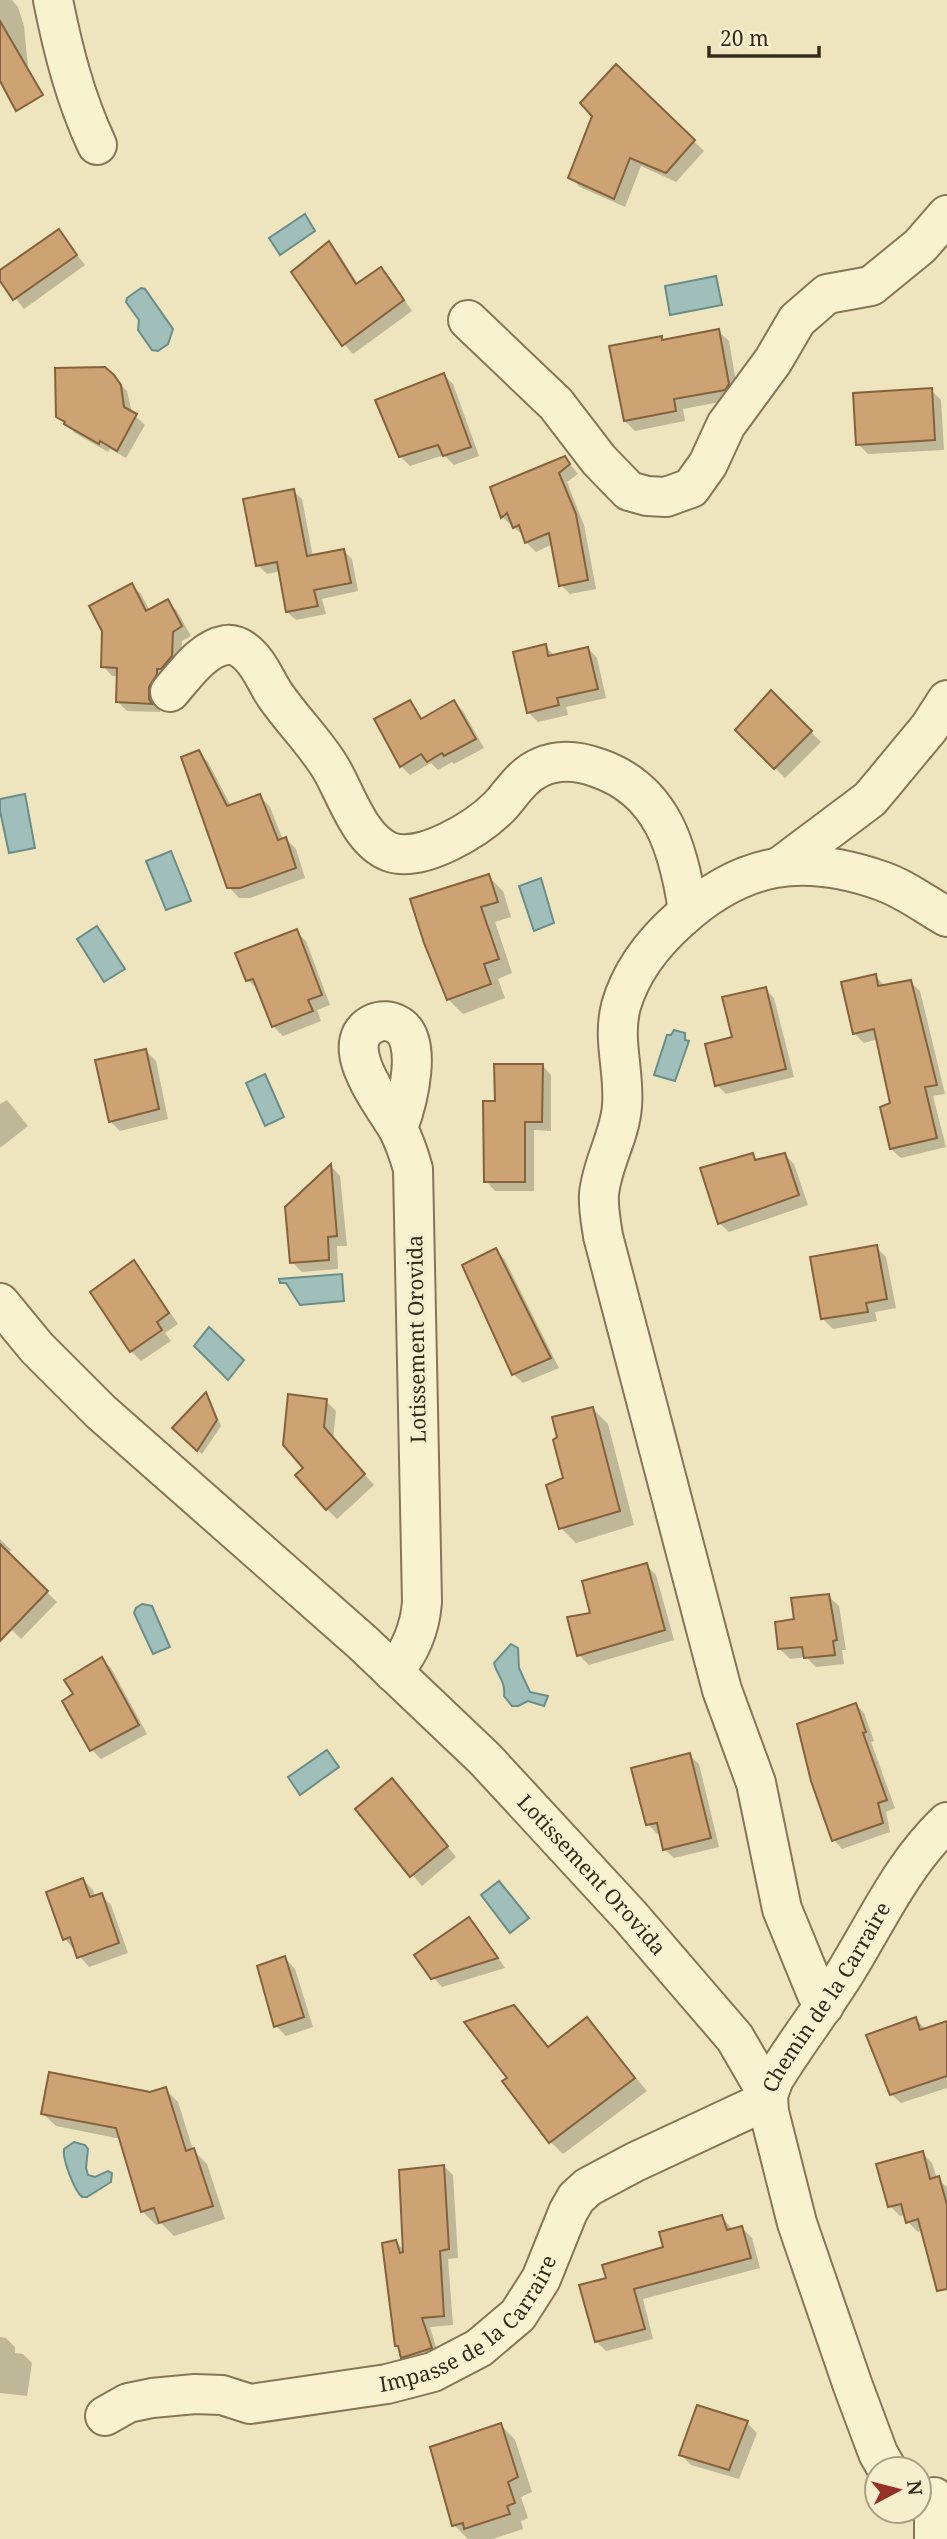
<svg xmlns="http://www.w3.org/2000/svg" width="947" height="2539" viewBox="0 0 947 2539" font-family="'Noto Serif',serif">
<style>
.water{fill:#a1bfba;stroke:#698d88;stroke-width:2}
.shadow{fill:#0003}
.building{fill:#cda373;stroke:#85623c;stroke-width:2}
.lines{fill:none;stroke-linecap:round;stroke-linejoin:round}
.minor-casing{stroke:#867657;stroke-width:42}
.minor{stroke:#f9f2d1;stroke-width:38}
.labels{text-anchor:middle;stroke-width:6;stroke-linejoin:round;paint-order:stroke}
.street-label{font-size:21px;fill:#352b1c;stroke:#f5efcd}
</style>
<rect width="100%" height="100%" fill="#eee5be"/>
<g class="water">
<path d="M305,214l10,17 -35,24 -11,-17z"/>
<path d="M716,276l6,29 -52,10 -5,-29z"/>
<path d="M141,288l4,1 28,40 -5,15 -10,7 -6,-1 -14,-20 1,-10 -13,-18 1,-4z"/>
<path d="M25,794l10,54 -26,5 -9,-42v-12z"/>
<path d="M171,851l20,50 -25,9 -20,-49z"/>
<path d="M541,878l13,45 -20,8 -15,-45z"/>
<path d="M97,926l28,43 -21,13 -27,-43z"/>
<path d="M674,1030l11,3v7l4,1 -14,40 -21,-6 13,-40h4z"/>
<path d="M265,1074l19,43 -19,9 -19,-43z"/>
<path d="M342,1274l2,27 -44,4 -14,-22h-6l-1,-4z"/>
<path d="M209,1327l35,33 -16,20 -34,-34z"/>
<path d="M142,1604l10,2 18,41 -17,7 -19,-41 2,-5z"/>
<path d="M511,1644l7,4 1,20 11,24 18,4 -4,10 -16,-5 -10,5h-6l-8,-10c2,-14 -7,-21 -10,-33z"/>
<path d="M327,1750l12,17 -39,28 -12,-18z"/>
<path d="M499,1881l30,37 -19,15 -29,-38z"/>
<path d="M74,2142l11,3 3,4 -2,19 2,7 7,2 13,-6 4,2 -1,9 -24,15h-5c-7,-6 -20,-37 -18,-48z"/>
</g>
<g class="shadow">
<path d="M0,0h12l6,7 6,19 4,41 -26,2 -2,-2z"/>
<path d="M616,66l88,85 -28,31 -35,-16 -16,41 -45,-20 -10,-10z"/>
<path d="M58,231l27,34 -61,44 -24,-31v-6z"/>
<path d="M329,244l10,10 19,30 23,-15 10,10 21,32 -59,43 -9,-10z"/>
<path d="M718,331l11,10 9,53 -3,5 -52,10 2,12 -50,10 -10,-10 36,-84 3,4z"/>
<path d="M104,369l23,22 5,22 13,12 -19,33 -16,-9 -2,3 -33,-19 -17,-17z"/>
<path d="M444,375l9,9 26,72 -25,9 -10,-10 -34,11 -10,-10z"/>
<path d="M931,390l10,10 3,50 -76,4 -10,-10z"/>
<path d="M565,458l13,16 -11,8 17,43 12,64 -26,5 -9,-9 -8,-41 -17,8 -9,-9 -3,-7 -22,-19 -10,-29z"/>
<path d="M293,491l9,8 11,58 31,-6 8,8 6,32 -36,8 4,15 -30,6 -9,-8 -6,-41 -14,3 -9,-9z"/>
<path d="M131,585l10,9 9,17 18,-10 9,10 14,25 -9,5 -1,25 -23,32 2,14 -33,-1 -9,-9 1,-26h-7l-9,-10z"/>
<path d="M545,646l10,10 33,-8 9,10 9,40 -40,9 2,8 -30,7 -10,-10z"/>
<path d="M772,692l49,50 -36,36 -48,-48z"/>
<path d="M409,702l14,18 31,-18 9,9 21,37 -30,16 -2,-2 -14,8 -7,-7 -21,12 -9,-9z"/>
<path d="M198,752l10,10 23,44 29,-10 10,11 13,33 3,-1 10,10 9,29 -55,20h-11l-10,-11z"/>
<path d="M488,876l15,15 8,26 -16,5 17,51 -14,6 7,19 -42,16 -15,-15z"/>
<path d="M296,931l10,10 24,64 -13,5 4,11 -38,15 -10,-10 -15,-36 -10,-10z"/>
<path d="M875,976l10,10 25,-4 10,9 25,103 -12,2 13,51 -45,11 -10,-9 1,-45 -14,-65 -14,4 -10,-10z"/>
<path d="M765,989l9,9 20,79 -68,17 -9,-9z"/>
<path d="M146,1051l10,10 12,58 -48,12 -10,-10z"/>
<path d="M542,1065l9,10v56l-17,-1v61h-39l-9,-10 11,-79z"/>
<path d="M7,1100l21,26 -28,22v-44z"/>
<path d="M753,1155l5,6 27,-6 9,9 14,41 -79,27 -10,-9z"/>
<path d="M331,1166l9,10 7,70h-10l1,23 -36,3 -10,-10z"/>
<path d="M876,1247l10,10 10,51 -21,4 2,9 -44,8 -10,-10z"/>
<path d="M495,1250l10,10 54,108 -36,15 -10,-9z"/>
<path d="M134,1263l9,10 35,51 -13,9 6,8 -30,20 -10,-10z"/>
<path d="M206,1394l4,5 11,27 -19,28 -27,-26z"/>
<path d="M326,1401l10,10 -3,28 41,46 -37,34 -10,-10 -21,-41z"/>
<path d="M593,1409l15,15 26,101 -58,18 -15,-15 4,-49 -6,-41z"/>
<path d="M0,1539l11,11 -3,4 49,48 -36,37 -18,-18 -3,2z"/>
<path d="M646,1565l10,10 18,65 -85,25 -10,-10z"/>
<path d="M828,1596l11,10 7,44h-4l2,14 -28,3 -10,-10 -16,2 -10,-10 16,-28z"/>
<path d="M102,1659l9,9 36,66 -46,25 -9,-9 -17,-55z"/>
<path d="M856,1705l8,8 10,28 -3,1 24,66 -9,4 4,20 -48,17 -8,-9z"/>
<path d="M689,1755l10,9 20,83 -45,11 -10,-9 -3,-16 -4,1 -9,-10z"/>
<path d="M402,1790l54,67 -34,29 -65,-77z"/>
<path d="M83,1880l10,10 2,7 6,-2 10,10 17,48 -39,14 -24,-28z"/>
<path d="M469,1919l9,9 27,40 -63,19 -9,-10z"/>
<path d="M285,1958l10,11 18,58 -27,9 -10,-10z"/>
<path d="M514,2007l35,41 38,-29 60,72 -84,63 -13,-13 -41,-63z"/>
<path d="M916,2019l10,11 21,-7v65l-46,15 -10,-9z"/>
<path d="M165,2089l13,13 15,48 14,14 18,55 -51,17 -13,-13 -5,2 -14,-14 -21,-72 -65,-13 -14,-13 108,-19z"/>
<path d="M922,2153l10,10 5,16 10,8v87l-24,-44 -5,2 -10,-10 -2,-7 -6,1 -10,-10z"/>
<path d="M444,2166l9,9 5,83 -10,1 5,66 -23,2 9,30 -28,9 -9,-9 -1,-8 -5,-4v-103l9,9z"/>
<path d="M722,2217l11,13 9,-2 10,10 8,30 -117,31 10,40 -47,12 -10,-10 12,-62z"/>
<path d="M0,2337l6,1 9,9v6l8,1 9,9 -5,33 -27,-3z"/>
<path d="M747,2423l10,10 -18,46 -48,-14 -10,-10z"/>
<path d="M501,2425l14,15 17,52 -11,5 7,21 -7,3 2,8 -30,10h-25l-14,-14z"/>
</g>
<g class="building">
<path d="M0,21l43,74 -27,16 -16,-30z"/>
<path d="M616,64l79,76 -29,33 -36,-15 -16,41 -46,-21 24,-62 -12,-13z"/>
<path d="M59,229l18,26 -64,45 -13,-19v-11z"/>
<path d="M329,241l27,43 25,-17 23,33 -62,46 -51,-74z"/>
<path d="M719,329l10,55 -4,6 -51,9 2,12 -52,10 -15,-75 53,-10v4z"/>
<path d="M105,367l9,8 7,10 3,22 13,7 -20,37 -17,-10 -1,3 -35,-20 1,-2 -9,-5 -1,-49z"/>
<path d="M444,373l27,74 -28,9 -5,-11 -39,12 -24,-57z"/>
<path d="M932,388l3,52 -79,5 -3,-52z"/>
<path d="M565,456l5,8 -11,9 17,41 12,66 -29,6 -10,-53 -24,10 -6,-18 -6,3 -6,-15 -6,5 -11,-31z"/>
<path d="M294,489l13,67 37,-7 7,34 -37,7 4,16 -32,6 -9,-50 -21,4 -13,-67z"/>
<path d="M132,583l14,28 22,-12 14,27 -9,6 -1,24 -11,13h-4v5l-8,13v12l3,5 -36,-2 1,-34 -16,-1 1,-36 -13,-25z"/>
<path d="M546,644l2,12 40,-9 10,42 -41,9 2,7 -32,8 -14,-61z"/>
<path d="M771,690l41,41 -38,38 -39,-39z"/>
<path d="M410,700l11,19 33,-19 22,39 -32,17 -2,-3 -15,9 -6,-8 -21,13 -26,-48z"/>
<path d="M199,750l28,56 33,-12 18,46 8,-3 10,31 -56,20h-13l-46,-131z"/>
<path d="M489,874l9,28 -17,5 18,52 -15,5 7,20 -44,16 -23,-57 -14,-44z"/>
<path d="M297,929l25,66 -14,5 5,11 -41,16 -19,-48 -7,2 -11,-28z"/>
<path d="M876,974l2,12 33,-6 26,105 -12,2 12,51 -47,11 -10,-42 10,-4 -16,-74 -21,5 -12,-52z"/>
<path d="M766,987l20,82 -71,17 -10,-42 27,-7 -10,-40z"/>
<path d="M146,1049l13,60 -50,13 -14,-62z"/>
<path d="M494,1064h49l-1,58h-17v60h-41l-1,-81h12z"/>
<path d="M753,1153l2,7 30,-7 14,42 -81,29 -18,-56z"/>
<path d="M331,1164l6,72 -9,1 1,23 -39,3 -5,-56z"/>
<path d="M877,1245l10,54 -21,4 2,9 -47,7 -11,-62z"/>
<path d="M496,1248l55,110 -39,17 -50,-110z"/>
<path d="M134,1260l35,53 -12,9 5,8 -32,22 -40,-60z"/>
<path d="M206,1392l11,28 -20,31 -25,-23z"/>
<path d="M288,1394l39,5 -3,28 41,47 -39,36 -31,-35 8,-7 -20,-23z"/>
<path d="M593,1407l27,104 -61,18 -13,-44 17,-7 -10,-38 4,-3 -5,-20z"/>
<path d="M0,1544l48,47 -48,50z"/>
<path d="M647,1563l18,67 -88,26 -10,-39 23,-4 -8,-32z"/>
<path d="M829,1594l8,46 -4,1 2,14 -31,3 -2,-11 -24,2 -3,-27 19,-3 -3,-21z"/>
<path d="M102,1657l37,68 -49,26 -28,-50 11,-7 -9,-14z"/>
<path d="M856,1703l10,29 -3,1 24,67 -9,3 5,20 -51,18 -21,-60 -14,-57z"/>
<path d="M690,1753l21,85 -48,12 -6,-27 -11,2 -15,-57z"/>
<path d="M392,1778l56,68 -38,31 -55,-68z"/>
<path d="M83,1878l7,19 12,-4 17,50 -42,15 -7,-21 -7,3 -17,-48z"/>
<path d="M469,1917l29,41 -67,21 -17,-24z"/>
<path d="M285,1956l19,61 -30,10 -17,-61z"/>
<path d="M514,2005l34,42 39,-30 48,61 -86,65 -47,-62 5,-3 -43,-56z"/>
<path d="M916,2017l4,13 27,-9v55l-57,19 -24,-60z"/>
<path d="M49,2072l101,20 16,-5 20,64 8,-3 19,58 -54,17 -5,-15 -13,4 -25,-84 -75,-14z"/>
<path d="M923,2151l7,28 9,-3 8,29v84l-10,2 -19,-72 -12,4 -5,-19 -13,3 -12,-43z"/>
<path d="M444,2165l5,84 -9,2 4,65 -22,2 10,30 -31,10 -3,-12h-3l-13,-103 14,-3 4,13 3,-1 -4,-82z"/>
<path d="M722,2215l5,15 15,-4 9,32 -117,31 11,40 -50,13 -16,-57 27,-7 -4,-13 61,-18 -4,-15z"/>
<path d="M697,2405l51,16 -19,49 -50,-15z"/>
<path d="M501,2423l17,54 -10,5 7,21 -8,3 3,8 -46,15 -1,-6 -11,3 -22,-79z"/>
</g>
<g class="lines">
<defs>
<g id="minor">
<path d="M53,0c10,50 22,98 44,145"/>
<path d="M468,320l88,84 43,56 30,31 18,5 19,1 25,-9 17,-24 18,-39 47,-64 24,-41 30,-26 44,-8 49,-40 27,-31"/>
<path d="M170,692c15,-17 32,-43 56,-47 9,-1 17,4 23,10 12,11 17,27 26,40 17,25 39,46 55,72 16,26 29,73 60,85 32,11 87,-23 109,-45 13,-14 23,-32 42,-40 18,-8 38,-6 57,1 65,22 81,82 90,143"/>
<path d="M782,865l88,-66 59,-71 18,-28"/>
<path id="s1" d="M0,1303l37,45 64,64 261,230 123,117 145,157 105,122 33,57"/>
<path d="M393,1672c18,-21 27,-43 29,-70l-9,-433c-4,-14 -8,-27 -15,-40 -12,-22 -66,-87 -23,-106 7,-3 15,-2 21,1 29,14 11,80 2,104"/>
<path d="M824,2006l-8,-14 -34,-83 -26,-126 -34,-93 -119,-454c-2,-14 -5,-28 -4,-42 3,-31 21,-58 23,-88 3,-34 -10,-66 -1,-100 10,-35 33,-64 59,-87 63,-57 123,-66 202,-38 23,8 44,24 65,36"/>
<path id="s2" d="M105,2416l23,-13 24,-5 43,-4 27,1 28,9 137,-20 46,-12 46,-24 39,-33 23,-36 27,-67 8,-14 12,-11 47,-25 133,-62"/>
<path id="s3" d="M887,2469l-9,-16 -25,-67 -56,-163 -28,-111 -1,-17 6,-16c23,-38 51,-73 74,-111 31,-51 55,-104 99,-146"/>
<path d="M934,2539v-42"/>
</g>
</defs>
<use href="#minor" class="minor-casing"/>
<use href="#minor" class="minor"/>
</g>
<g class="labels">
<g class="street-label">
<text transform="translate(417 1339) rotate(-91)" y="7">Lotissement Orovida</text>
<text dy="7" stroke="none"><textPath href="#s1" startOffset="824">Lotissement Orovida</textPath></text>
<text dy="7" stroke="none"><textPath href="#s3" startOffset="508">Chemin de la Carraire</textPath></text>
<text dy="7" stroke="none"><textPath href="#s2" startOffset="394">Impasse de la Carraire</textPath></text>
</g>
</g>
<g transform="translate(898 2490) rotate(83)"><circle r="33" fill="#f5efcd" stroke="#a8a186" stroke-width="2"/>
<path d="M0-5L12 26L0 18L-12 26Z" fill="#963326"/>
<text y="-10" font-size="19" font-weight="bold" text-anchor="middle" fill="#352b1c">N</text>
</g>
<path d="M709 46v10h110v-10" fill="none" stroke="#352b1c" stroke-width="3.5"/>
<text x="720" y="46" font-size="21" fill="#352b1c" stroke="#f5efcd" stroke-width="5" paint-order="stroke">20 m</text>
</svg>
